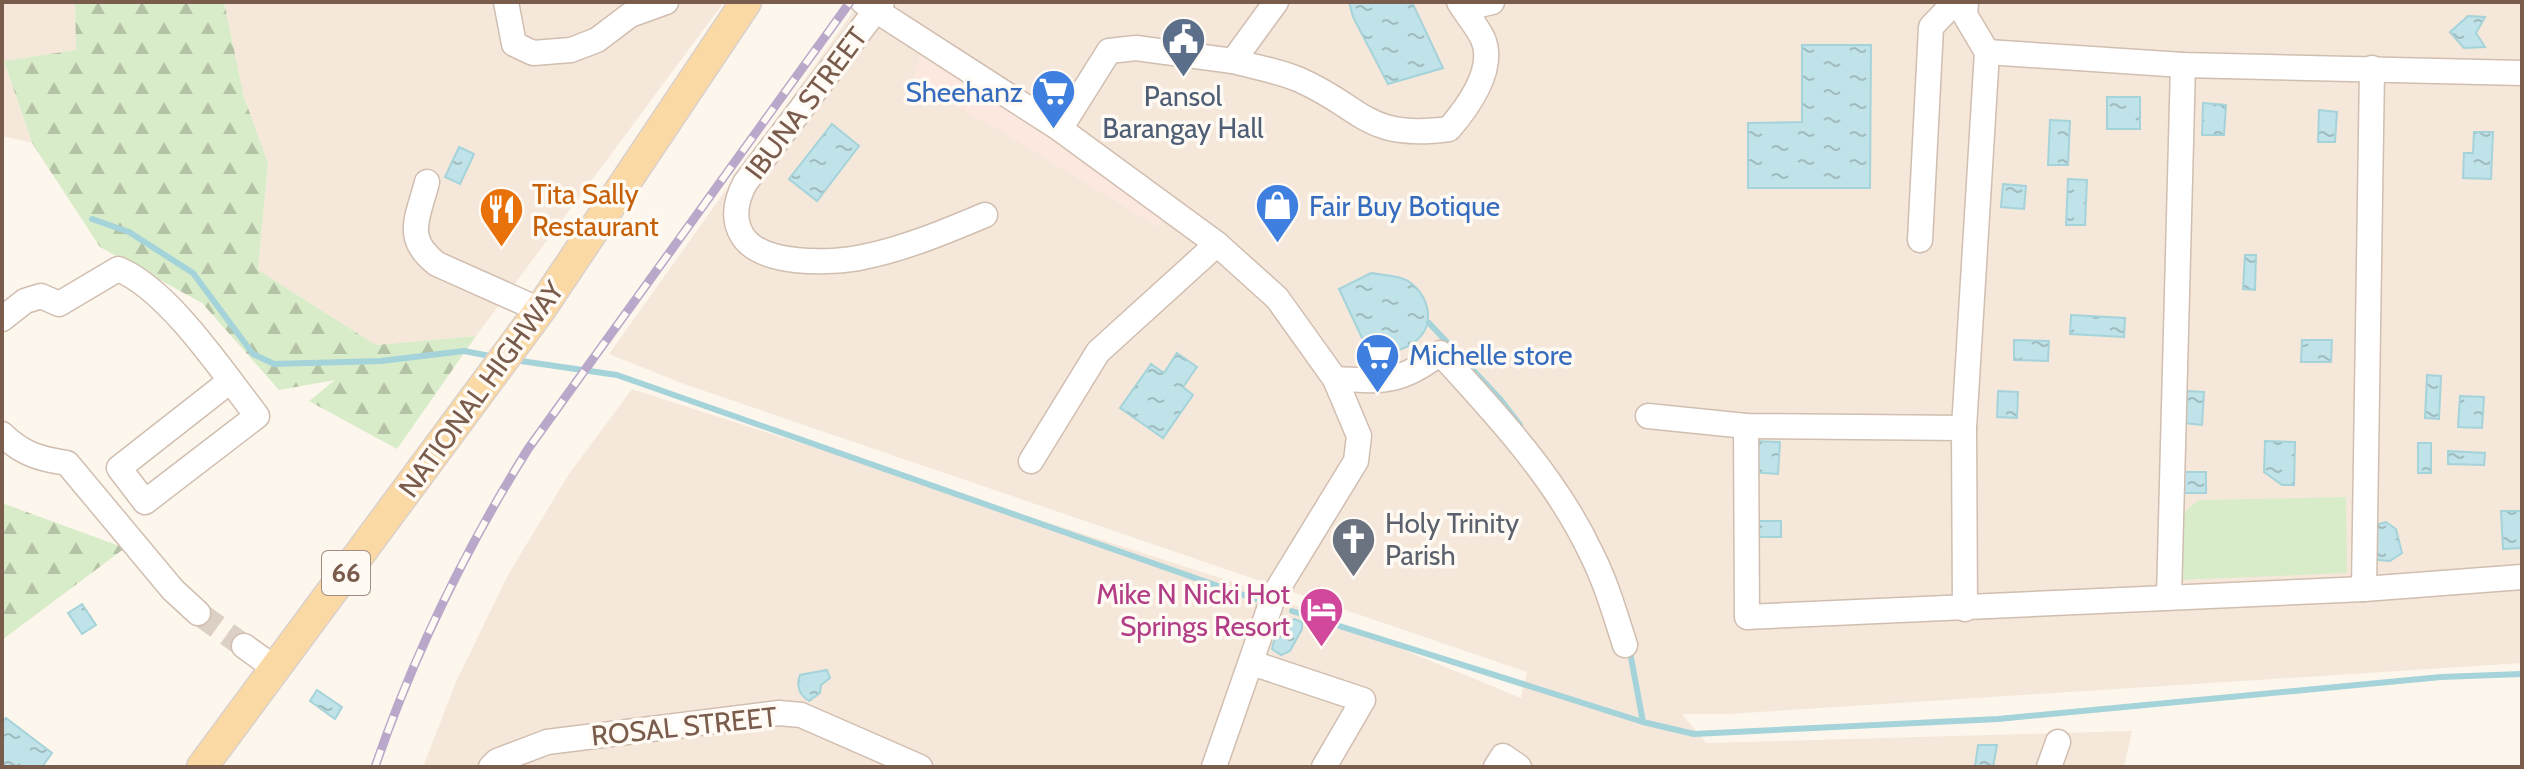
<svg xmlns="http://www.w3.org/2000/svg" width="2524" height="769" viewBox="0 0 2524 769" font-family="Cabin,sans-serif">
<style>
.residential{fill:#f5e8da}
.commercial{fill:#fde8e0}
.green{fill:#d8ecc9}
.forest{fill:url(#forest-firs)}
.water{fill:url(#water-ripples);stroke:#a5d3da;stroke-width:2}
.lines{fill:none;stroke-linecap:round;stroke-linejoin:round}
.stream{stroke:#a5d3da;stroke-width:6}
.minor-tunnel{stroke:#dcd0c4;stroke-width:24;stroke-dasharray:24 12;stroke-linecap:butt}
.minor-casing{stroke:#d1beb0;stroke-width:27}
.major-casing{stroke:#dad1cd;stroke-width:33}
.minor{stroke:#fff;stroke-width:24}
.major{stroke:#fbd9a5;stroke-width:30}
.rail-casing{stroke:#b9a8c9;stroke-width:9}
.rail{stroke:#fffaf3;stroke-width:6;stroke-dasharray:18;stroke-linecap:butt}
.labels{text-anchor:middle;stroke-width:7;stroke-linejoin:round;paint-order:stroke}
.shield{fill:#fffaf3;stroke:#a28b7f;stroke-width:2}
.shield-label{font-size:26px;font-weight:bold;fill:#7a5c4d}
.shop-label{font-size:28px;fill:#366cbe;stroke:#fffaf3;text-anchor:start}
.service-label{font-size:28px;fill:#4e5e75;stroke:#fffaf3}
.street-label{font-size:28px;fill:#7a5c4d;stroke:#fffaf3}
.food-label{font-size:28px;fill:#c56008;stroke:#fffaf3;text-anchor:start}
.worship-label{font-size:28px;fill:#5b616d;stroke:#fffaf3;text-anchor:start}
.hotel-label{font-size:28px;fill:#b23c85;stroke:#fffaf3;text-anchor:end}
</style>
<defs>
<pattern id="forest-firs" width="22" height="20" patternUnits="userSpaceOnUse" patternTransform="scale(2)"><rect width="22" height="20" fill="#d8ecc9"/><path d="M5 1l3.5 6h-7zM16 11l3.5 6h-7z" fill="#b4c2a5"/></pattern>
<pattern id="water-ripples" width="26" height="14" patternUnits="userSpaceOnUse" patternTransform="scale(2)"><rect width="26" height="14" fill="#bfe3e8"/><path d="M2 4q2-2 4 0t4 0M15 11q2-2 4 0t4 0" fill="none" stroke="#a0bbbe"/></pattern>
</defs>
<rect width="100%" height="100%" fill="#fdf6ec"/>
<g class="residential">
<path d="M2,2h73l1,48 -72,12 28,81 -30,-7z"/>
<path d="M224,2h500l-248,334 -100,9 -118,-75 10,-107 -24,-66z"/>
<path d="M860,2h1662v661l-794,51h-46l24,29 426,-12 -8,36h-1701l33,-85 52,-107 61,-101 63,-85 626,201 263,108 6,-26 -843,-288 -75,-30z"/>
</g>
<path class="commercial" d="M920,56l248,155 -10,16 -162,-99 -83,-46z"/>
<path class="green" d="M2346,497l1,76 -170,7 3,-64 19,-16z"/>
<g class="forest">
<path d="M75,2h149l20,95 24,66 -10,107 118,75 100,-9 -79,113 -88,-48 26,-21 -56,10 -77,-87 -102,-56 -68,-104 -28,-82 72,-11z"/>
<path d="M2,503l123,45 -123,92z"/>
</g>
<g class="water">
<path d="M1349,2h63l31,66 -55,16 -35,-67z"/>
<path d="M2468,16l17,1 -9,16 9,14 -21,1 -14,-16z"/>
<path d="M1802,45h69l-1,143h-122v-65l54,-1z"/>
<rect x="2107" y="97" width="33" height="32"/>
<path d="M2203,103l23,2 -2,30h-22z"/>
<path d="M2319,110l18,2 -2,30h-17z"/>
<path d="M2050,120l20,1 -2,44h-20z"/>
<path d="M832,124l27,22 -42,55 -28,-22z"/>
<path d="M2474,132h19l-2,47 -28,-1 1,-25h9z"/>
<path d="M459,147l15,7 -14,30 -15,-7z"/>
<path d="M2068,179l19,1 -2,45h-19z"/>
<path d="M2003,184l23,2 -2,23 -23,-2z"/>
<path d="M2245,255h11l-1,35 -12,-1z"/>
<path d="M1371,273c11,2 28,2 37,8 20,13 28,41 10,58 -12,12 -32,14 -47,18l-32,-68z"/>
<path d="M2071,315l54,3 -1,19 -54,-3z"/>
<path d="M2014,340l35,1 -1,20 -34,-1z"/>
<path d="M2302,340h30l-1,22h-30z"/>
<path d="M1177,353l20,14 -14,20 10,8 -30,43 -43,-30 31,-44 13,9z"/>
<path d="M2427,375l14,1 -2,43 -14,-1z"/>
<path d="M1998,391l20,1 -1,26 -20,-1z"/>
<path d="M2187,391l17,1 -2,33 -18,-2z"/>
<path d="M2460,396l24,1 -2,31 -24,-1z"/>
<path d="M1752,441l28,1 -2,32 -28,-2z"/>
<path d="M2265,441l30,1 -1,43h-12l-18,-13z"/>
<rect x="2418" y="443" width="13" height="30"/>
<path d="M2448,451l37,2 -1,12 -36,-1z"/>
<rect x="2184" y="472" width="22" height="21"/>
<path d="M2501,511h21v37l-19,1z"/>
<rect x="1747" y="521" width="34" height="16"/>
<path d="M2386,522l10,7 6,24 -12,8 -12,-1 -5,-11 2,-24z"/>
<path d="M82,604l14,21 -14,9 -14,-21z"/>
<path d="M1294,619l8,3v7l-12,22 -9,4 -9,-6c2,-14 10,-23 22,-30z"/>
<path d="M827,670l3,8 -9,7 -1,8 -11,8c-10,-6 -13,-16 -9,-26z"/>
<path d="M317,690l25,17 -7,12 -25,-18z"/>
<path d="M6,718l46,35 -10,14h-40v-44z"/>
<path d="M1978,745h19l-4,22h-18z"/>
</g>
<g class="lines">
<g class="stream">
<path d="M92,219l37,13 64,41 60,81 21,10 107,-3 83,-10 31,6"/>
<path d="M1429,323l71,76 20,26"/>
<path d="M514,360l103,15 638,224"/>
<path d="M1292,611l351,111 51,12 304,-15 443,-42 81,-3"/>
<path d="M1629,647l14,75"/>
</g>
<path class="minor-tunnel" d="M198,613l46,33"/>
<defs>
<g id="minor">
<path d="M506,2l8,42 19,9 38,-3 26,-10 33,-25 36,-13"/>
<path d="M863,2l197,127 157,115 60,54 58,81 24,57 -3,25 -82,134 -60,172"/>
<path d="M882,2l-137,181c-9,17 -13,35 -3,52 18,31 90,29 121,22 41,-8 84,-26 122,-42"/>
<path d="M1464,9l28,-7"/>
<path d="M1987,52l196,13 339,8"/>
<path d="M1233,61c22,6 46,10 67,19 65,29 66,60 149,49 18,-21 47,-59 34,-90 -6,-13 -17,-25 -24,-37"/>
<path d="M1060,129l49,-78 27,-3 97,13 43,-59"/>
<path d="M427,182c-9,36 -24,56 10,82l103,46"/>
<path d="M1920,240l11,-213 24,-25"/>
<path d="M2,319l23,-18 16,-5 18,8 59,-35c50,20 105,103 139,147l-112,86 -26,-34 111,-87"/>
<path d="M1335,379c48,2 65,5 105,-26 55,60 116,125 151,200 15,29 24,61 34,92"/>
<path d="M1648,416l98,10 218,2"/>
<path d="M1746,426l1,191 617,-28 158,-12"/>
<path d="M2,434c20,20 38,25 65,29l106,127 25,23"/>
<path d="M1031,461l67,-109 119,-108"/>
<path d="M2364,589l8,-521"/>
<path d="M2169,597l14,-532"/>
<path d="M1965,609l-1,-181 23,-376 -22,-37 1,-13"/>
<path d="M244,646l32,23"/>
<path d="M1252,663l111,37 -39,67"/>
<path d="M491,767l6,-6 50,-19 232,-29 22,2 119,52"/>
<path d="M1496,767l7,-11 16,11"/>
<path d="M2049,767l9,-25"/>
</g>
<path id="major" d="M202,767l338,-457 206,-308"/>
</defs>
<use href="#minor" class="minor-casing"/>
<use href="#major" class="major-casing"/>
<use href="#minor" class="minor"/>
<use href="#major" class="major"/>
<defs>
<path id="rail" d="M375,767c39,-113 90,-217 153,-318l322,-447"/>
</defs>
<use href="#rail" class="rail-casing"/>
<use href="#rail" class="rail"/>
</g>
<defs>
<symbol id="civic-pin" viewBox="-11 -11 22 30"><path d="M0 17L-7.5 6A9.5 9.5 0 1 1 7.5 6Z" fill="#5c6f8a" stroke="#fffaf3"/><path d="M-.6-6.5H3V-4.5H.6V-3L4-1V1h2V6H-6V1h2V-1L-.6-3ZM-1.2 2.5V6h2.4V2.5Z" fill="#fff"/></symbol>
<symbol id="supermarket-pin" viewBox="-11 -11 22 30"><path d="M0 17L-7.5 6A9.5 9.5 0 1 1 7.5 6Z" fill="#3f7fe0" stroke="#fffaf3"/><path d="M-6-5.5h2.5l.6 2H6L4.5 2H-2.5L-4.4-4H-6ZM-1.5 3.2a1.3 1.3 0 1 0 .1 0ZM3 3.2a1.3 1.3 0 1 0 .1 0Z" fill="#fff"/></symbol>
<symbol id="shop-pin" viewBox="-11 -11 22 30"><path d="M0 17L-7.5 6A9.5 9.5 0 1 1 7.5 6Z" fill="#3f7fe0" stroke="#fffaf3"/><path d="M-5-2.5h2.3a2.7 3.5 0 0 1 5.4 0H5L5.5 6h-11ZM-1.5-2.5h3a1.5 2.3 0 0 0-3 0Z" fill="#fff"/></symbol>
<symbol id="restaurant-pin" viewBox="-11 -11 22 30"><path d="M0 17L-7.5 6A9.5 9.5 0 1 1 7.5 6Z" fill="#e8710a" stroke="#fffaf3"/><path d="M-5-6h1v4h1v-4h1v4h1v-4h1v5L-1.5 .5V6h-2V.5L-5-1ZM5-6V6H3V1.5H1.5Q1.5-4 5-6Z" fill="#fff"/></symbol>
<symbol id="church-pin" viewBox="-11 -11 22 30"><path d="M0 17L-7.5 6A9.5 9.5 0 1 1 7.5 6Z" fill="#6b7280" stroke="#fffaf3"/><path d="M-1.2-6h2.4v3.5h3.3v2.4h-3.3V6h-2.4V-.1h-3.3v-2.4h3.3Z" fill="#fff"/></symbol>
<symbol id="hotel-pin" viewBox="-11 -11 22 30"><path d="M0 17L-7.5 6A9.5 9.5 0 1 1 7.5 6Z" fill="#d1479c" stroke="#fffaf3"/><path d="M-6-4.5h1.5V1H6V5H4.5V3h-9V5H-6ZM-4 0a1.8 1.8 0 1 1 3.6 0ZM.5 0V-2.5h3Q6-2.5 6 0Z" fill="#fff"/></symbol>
</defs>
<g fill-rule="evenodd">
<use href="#civic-pin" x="1158" y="14" width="51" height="69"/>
<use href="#supermarket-pin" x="1028" y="66" width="51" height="69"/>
<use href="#shop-pin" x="1252" y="180" width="51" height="69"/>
<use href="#restaurant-pin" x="476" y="184" width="51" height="69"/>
<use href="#supermarket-pin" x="1352" y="330" width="51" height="69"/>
<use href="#church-pin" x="1328" y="514" width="51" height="69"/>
<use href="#hotel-pin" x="1296" y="584" width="51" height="69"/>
</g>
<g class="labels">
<rect class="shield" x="322" y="551" width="48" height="44" rx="6"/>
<g class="shield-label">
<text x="346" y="582">66</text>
</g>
<g class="shop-label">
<text x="1023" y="102" text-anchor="end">Sheehanz</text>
<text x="1309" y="216">Fair Buy Botique</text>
<text x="1409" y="365">Michelle store</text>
</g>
<g class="service-label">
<text x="1183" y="106">Pansol<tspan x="1183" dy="32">Barangay Hall</tspan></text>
</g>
<g class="street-label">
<text transform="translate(806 103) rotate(-53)" y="10">IBUNA STREET</text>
<text transform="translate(481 389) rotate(-54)" y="10">NATIONAL HIGHWAY</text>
<text transform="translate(684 726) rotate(-6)" y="10">ROSAL STREET</text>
</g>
<g class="food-label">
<text x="532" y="204">Tita Sally<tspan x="532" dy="32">Restaurant</tspan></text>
</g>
<g class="worship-label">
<text x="1385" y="533">Holy Trinity<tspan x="1385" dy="32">Parish</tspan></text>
</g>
<g class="hotel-label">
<text x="1290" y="604">Mike N Nicki Hot<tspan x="1290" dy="32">Springs Resort</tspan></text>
</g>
</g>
<rect width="2524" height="769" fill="none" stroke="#7a5c4d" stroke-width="8"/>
</svg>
